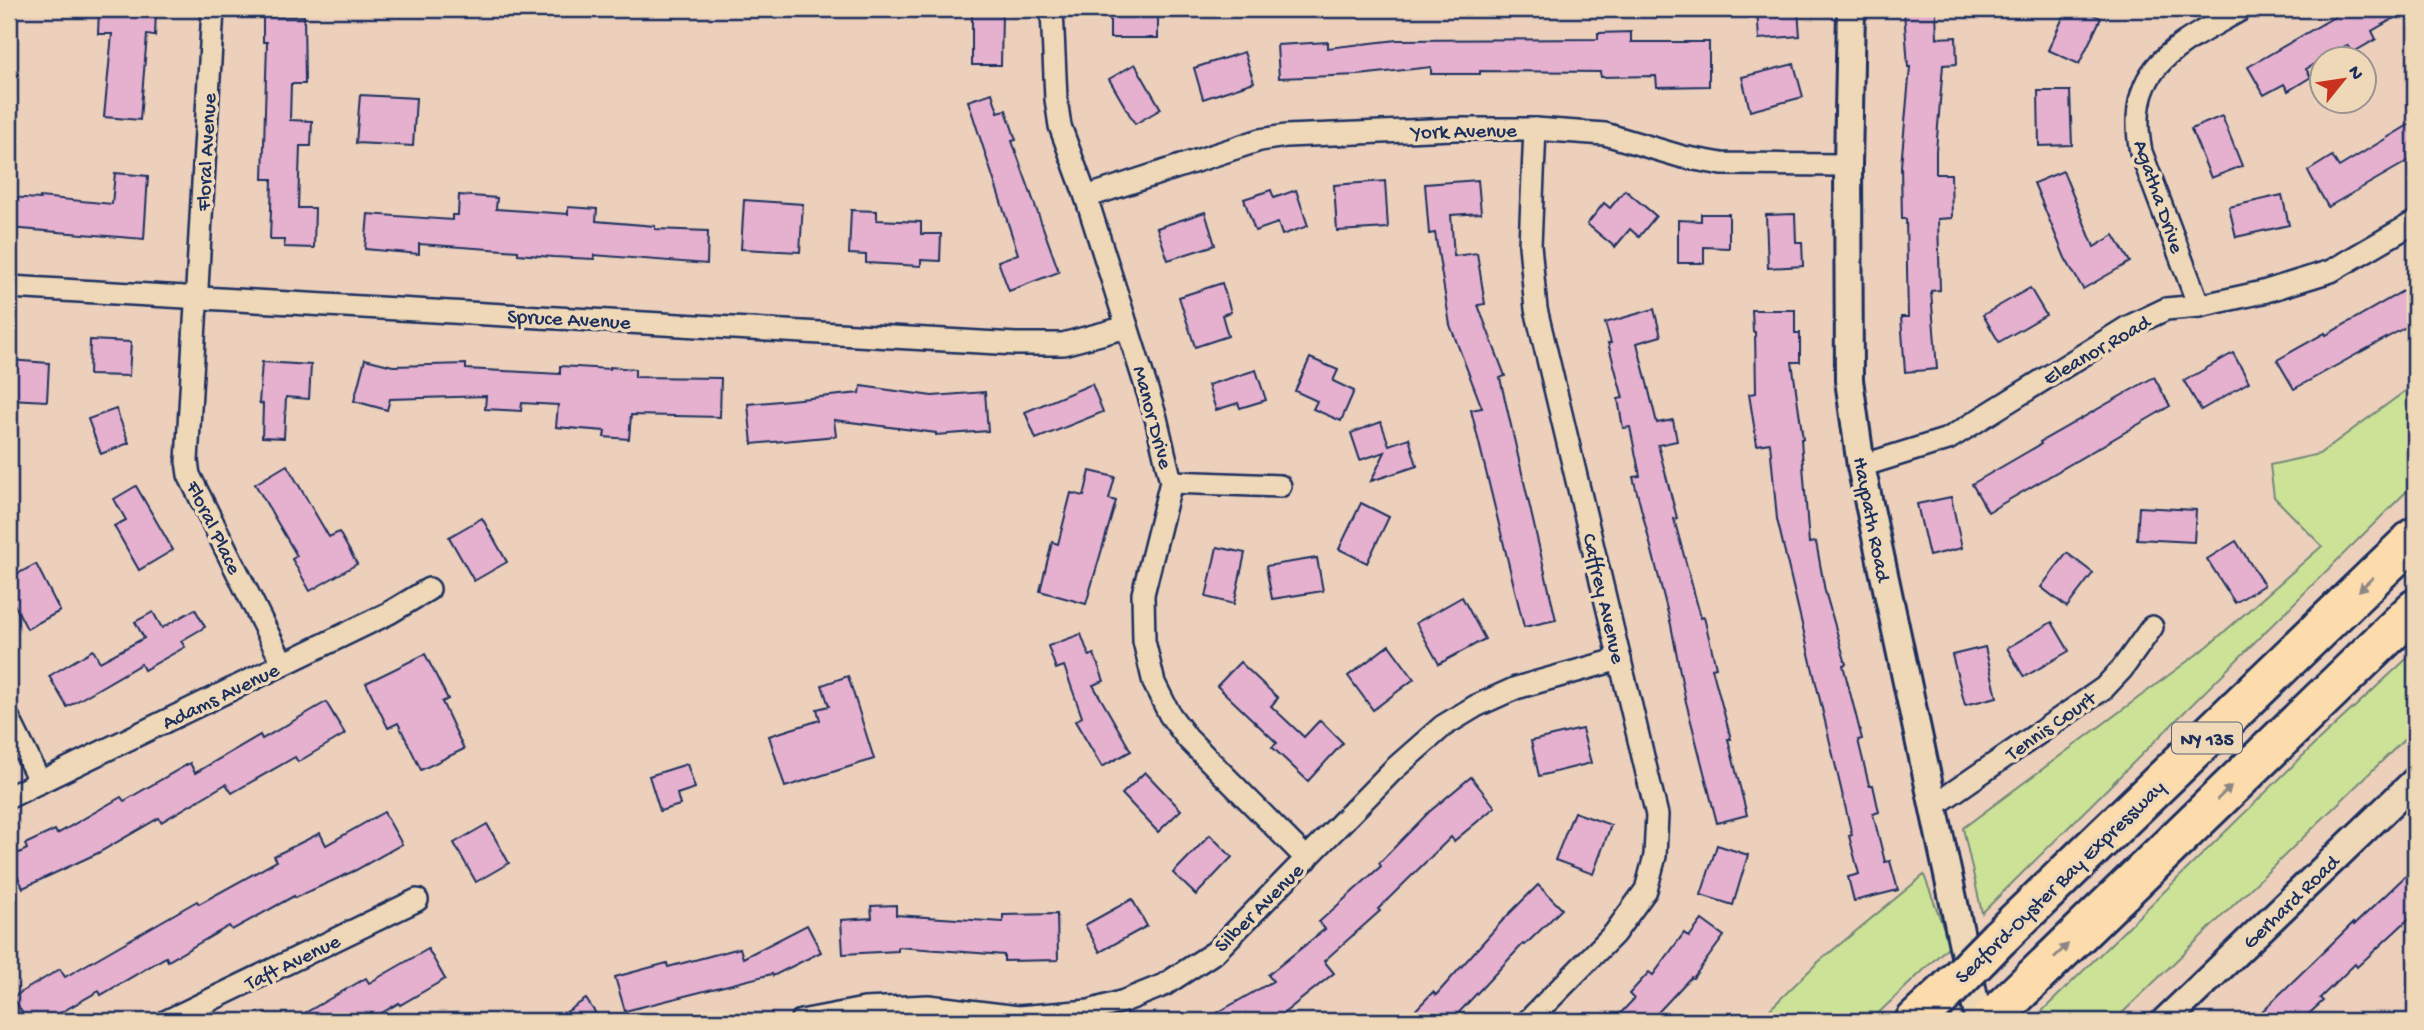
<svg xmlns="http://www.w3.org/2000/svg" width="2424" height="1030" viewBox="0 0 2424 1030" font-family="'Gochi Hand',sans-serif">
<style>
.green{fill:#cce297;stroke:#74887a;stroke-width:2}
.building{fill:#e5b1ce;stroke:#1b2f5e;stroke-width:2}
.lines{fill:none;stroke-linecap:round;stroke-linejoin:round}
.minor-casing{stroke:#1b2f5e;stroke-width:26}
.tertiary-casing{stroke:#1b2f5e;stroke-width:32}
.motorway-casing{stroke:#1b2f5e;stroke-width:44}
.minor{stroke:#eed8b7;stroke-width:21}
.tertiary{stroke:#eed8b7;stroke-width:26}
.motorway{stroke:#fcdcac;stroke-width:38}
.motorway-bridge-casing{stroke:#1b2f5e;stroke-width:44;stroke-linecap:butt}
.motorway-bridge{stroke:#fcdcac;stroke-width:38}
.oneway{fill:#8c8685}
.labels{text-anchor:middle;stroke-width:7;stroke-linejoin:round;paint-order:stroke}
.shield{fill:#eed8b7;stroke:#5a6279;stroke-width:2}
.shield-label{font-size:19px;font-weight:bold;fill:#1b2f5e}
.street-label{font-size:21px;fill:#1b2f5e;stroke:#eed8b7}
</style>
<rect width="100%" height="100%" fill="#ecd0bc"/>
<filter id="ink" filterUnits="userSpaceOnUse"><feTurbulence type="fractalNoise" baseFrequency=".0143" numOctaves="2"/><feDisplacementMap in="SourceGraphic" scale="14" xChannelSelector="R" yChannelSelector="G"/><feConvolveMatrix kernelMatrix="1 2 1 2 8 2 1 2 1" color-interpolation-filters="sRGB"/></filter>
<g filter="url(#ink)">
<g class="green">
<path d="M2415,384v99l-433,430 -19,-85 245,-182 114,-100 -48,-49 -4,-32 49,-11z"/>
<path d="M2415,651v78l-301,292h-82l286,-280z"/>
<path d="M1924,875l26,70 -80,76h-112l58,-57z"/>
</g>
<g class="building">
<path d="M99,9h57l-1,27 -8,-1 -7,85 -36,-3 8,-83h-14z"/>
<path d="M1110,9h33v5h15v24h-48z"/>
<path d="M1757,9h41l2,27 -41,3z"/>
<path d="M2067,9h13l21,9 -22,46 -31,-14z"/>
<path d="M2348,9h62l-38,22 4,8 -24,14 -5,-8 -41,24 5,8 -23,14 -4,-7 -20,11 -16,-28z"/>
<path d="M1936,10l1,28 19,-1 1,27 -14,1 -7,86v23h15l1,44 -14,1 2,71 -9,1 6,78 -32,3 -4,-55h7l-2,-98h-4l-1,-53 9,-99h-2l-4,-56z"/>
<path d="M972,14h30l-1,51h-29z"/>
<path d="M304,16l1,68h-14l-1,36 22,1 -1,25h-11l-2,62h17l-1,40 -30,-1 1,-7h-15l2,-61h-9l4,-137h-4v-25z"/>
<path d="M1631,32v10h78v44l-52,1 -1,-11 -55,1 -1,-5 -120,-1v3h-49v-7l-72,8 -80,3 -2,-33 51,-3v6l69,-8 201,-1v-6z"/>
<path d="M1244,52l10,30 -51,17 -9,-31z"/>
<path d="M1135,64l26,45 -26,15 -26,-45z"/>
<path d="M1794,64l9,33 -53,14 -8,-34z"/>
<path d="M2038,91h32l2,54 -33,1z"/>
<path d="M992,93l6,19 8,-2 10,30 -4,1 47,131 -50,19 -11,-30 20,-7 -50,-153z"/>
<path d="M360,95l56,3 -3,48 -57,-3z"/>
<path d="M2222,116l20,50 -31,12 -20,-49z"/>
<path d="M2415,121v36l-87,50 -20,-36 24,-15 7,11z"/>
<path d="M2063,171l31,76 20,-12 16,27 -47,27 -18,-31 -31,-75z"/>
<path d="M115,173l33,3 -4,63 -135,-11v-31l31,2v-2l72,7z"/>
<path d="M1478,180l3,33 -30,2 3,41 23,-3 8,51 -7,1 27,71 -5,2 56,242 -32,7 -53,-217 11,-2 -32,-83 -15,-92 -6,1 -4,-50z"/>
<path d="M1385,181l3,47 -51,3 -3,-46z"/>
<path d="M1271,190l3,8 22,-8 12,36 -26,9 -4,-12 -23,8 -11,-32z"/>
<path d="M1625,190l31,26 -17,21 -9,-8 -15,18 -28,-23 17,-21 6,5z"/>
<path d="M459,195l38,3 -1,11 72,5v-7l29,2 -1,12 59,5v3l53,2 -1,33 -113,-9v4l-41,-2 -35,-3v-3l-99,-7v10l-54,-5 3,-35 84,6v-5h6z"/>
<path d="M2282,195l7,30 -53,12 -7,-30z"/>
<path d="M744,200l59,4 -3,48 -59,-3z"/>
<path d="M851,210l26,1v9l44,2v12h20l-1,27 -19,-1v6l-55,-3v-8l-17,-1z"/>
<path d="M1205,212l10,33 -47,15 -11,-32z"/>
<path d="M1701,214h28v34l-25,-1v16h-26v-43l23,1z"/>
<path d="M1795,214l1,28h6l1,24 -35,2 -2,-53z"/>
<path d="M1222,283l9,29 -9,3 6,21 -33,11 -16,-50z"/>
<path d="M2415,284v38l-121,67 -17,-29 48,-27 1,2z"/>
<path d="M2030,288l16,27 -47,27 -16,-27z"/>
<path d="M1654,309l7,27 -24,7 20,80 16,-3 4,21 -19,4 19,73 -3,1 27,99 3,-1 12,50 -4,1 19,71h-3l19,76 -30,8 -32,-125 -14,-73 -38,-148 7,-1 -10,-49 -7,1 -5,-29 5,-1 -15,-55h3l-6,-20z"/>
<path d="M1752,310h43v23h5v29h-8l11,77h-2l8,104 7,-1 9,49 21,73 -3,1 19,74 -4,1 11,45h4l6,27 -6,2 12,48 5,-1 8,29 -44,11 -6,-24 11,-3 -10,-38 3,-1 -75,-316 -7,-76 -13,2 -8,-51 7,-1 -1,-61h-2z"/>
<path d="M90,340l41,2 -2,34 -40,-1z"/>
<path d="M2233,353l16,29 -48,28 -17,-29z"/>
<path d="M1310,358l28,12 -5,11 21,10 -13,30 -28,-12 4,-8 -22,-10z"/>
<path d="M365,359l28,7 73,-2v5l94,5v-8l50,3v-2l25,2v8l86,1 -1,39 -89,-2 -2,24 -25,-2 1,-6 -49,-4 2,-22 -36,-2 -1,8 -36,-2 1,-13 -96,3 -3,11 -33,-9z"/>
<path d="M9,360l40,3 -2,38 -38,-2z"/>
<path d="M262,362l49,3 -2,34 -23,-2 -2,41 -22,-1 1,-33 -4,-1z"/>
<path d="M1256,370l10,30 -26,8 -2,-5 -22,7 -8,-25z"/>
<path d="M2154,377l16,29 -182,106 -16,-28 69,-40 -1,-2z"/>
<path d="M1092,384l11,28 -67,27 -11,-27z"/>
<path d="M861,386l71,10 53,-4 3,39 -52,4v-2l-102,-13 2,16 -84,8 -4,-40 112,-11z"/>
<path d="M116,409l13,34 -28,11 -13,-35z"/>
<path d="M1381,422l8,23 20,-7 8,28 -46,15 14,-29 -25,8 -9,-27z"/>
<path d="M287,465l42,72 10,-5 18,32 -47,27 -18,-32 5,-3 -42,-72z"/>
<path d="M1090,471l25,6 -6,22 7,2 -30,103 -46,-13 12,-49 6,2 13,-51 13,3z"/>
<path d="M136,486l37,64 -34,20 -25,-44 12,-6 -12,-21z"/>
<path d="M1951,497l11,51 -33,8 -12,-52z"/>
<path d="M1361,503l28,14 -22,46 -28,-14z"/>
<path d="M2139,507l57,3 -2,32 -57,-3z"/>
<path d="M482,518l25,44 -33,19 -25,-44z"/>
<path d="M2236,541l28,44 -29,18 -28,-44z"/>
<path d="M1217,547l28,6 -11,51 -28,-7z"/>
<path d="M2067,553l26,20 -26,34 -26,-20z"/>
<path d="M1317,558l6,33 -51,8 -6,-33z"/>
<path d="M36,564l24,47 -33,18 -18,-35v-16z"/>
<path d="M1462,597l23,42 -46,25 -23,-41z"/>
<path d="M195,609l10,18 -24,14 4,6 -41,23 -3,-6 -74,43 -18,-31 44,-26 7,12 44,-24 -9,-16 18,-10 9,16z"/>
<path d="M2052,622l17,29 -45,26 -17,-29z"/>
<path d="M1081,634l8,22 5,-2 10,27 -11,4 38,66 -29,16 -27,-46 7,-4 -18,-51 -8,3 -8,-23z"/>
<path d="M1389,645l25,34 -41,31 -25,-34z"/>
<path d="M1985,647l12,50 -32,8 -13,-50z"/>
<path d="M425,654l23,45 -6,3 22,47 -43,21 -23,-47 -10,5 -22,-45z"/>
<path d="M1240,662l38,36 -7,8 33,31 16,-17 23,23 -35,38 -36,-34 5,-4 -60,-57z"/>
<path d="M848,676l26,83 -89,28 -16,-51 51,-16 -3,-11 12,-3 -7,-21z"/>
<path d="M326,702l19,32 -47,28 -3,-5 -63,36 -6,-9 -65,38 -2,-4 -61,35 -75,35 -14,-30 18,-9 -2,-5 30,-14 2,4 64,-37 3,4 66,-38 5,10 65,-38 2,4z"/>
<path d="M1582,729l9,34 -52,13 -8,-35z"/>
<path d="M687,764l8,24 -18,6 3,11 -20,6 -11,-35z"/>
<path d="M1145,772l36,38 -23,22 -36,-38z"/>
<path d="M1471,777l24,30 -41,34 -3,-4 -73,72 2,2 -56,50 10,12 -60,48h-71l70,-40 -5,-6 57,-46 -6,-7 62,-56 -2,-3 50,-51z"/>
<path d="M384,812l18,32 -46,26 -61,28 -1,-2 -62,34 -3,-4 -61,35 -2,-4 -65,38 -2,-4 -53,30h-19l-14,-24 47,-28 5,8 132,-76 2,3 78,-43 -3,-5 46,-23 6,12z"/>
<path d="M1574,812l37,13 -18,49 -38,-14z"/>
<path d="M487,824l22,39 -33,19 -22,-39z"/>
<path d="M1210,835l22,22 -36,38 -23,-22z"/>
<path d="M1717,845l31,10 -15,50 -32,-10z"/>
<path d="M2415,867v46l-58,54 -2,-3 -35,34 3,3 -22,20h-49l101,-98 1,2z"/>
<path d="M1538,885l24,24 -37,36 -2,-1 -72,77h-46l28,-29 3,3 67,-75z"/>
<path d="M1132,899l15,27 -47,26 -15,-27z"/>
<path d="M896,905v10l107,7v-7l54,-1 1,46 -54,1v-6l-106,-8v4l-55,3 -2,-34 31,-2 -1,-12z"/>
<path d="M1702,920l22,16 -31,42 -2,-1 -41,44h-37l21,-22 -5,-5 20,-22 4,3 31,-42 5,4z"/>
<path d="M807,925l14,27 -48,24 -1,-2 -147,37 -10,-34 52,-14 1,4 72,-19 3,10z"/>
<path d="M428,949l17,30 -45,26 -1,-2 -31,18h-77l75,-43 3,5z"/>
<path d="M586,999l15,22h-48z"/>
</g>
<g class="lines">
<defs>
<g id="minor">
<path d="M213,9l-26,452 2,14 94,189"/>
<path d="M1052,9l4,90 4,27 26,71 70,221 15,64 -28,112 1,47 10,42 16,32 18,24 119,120"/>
<path d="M1086,197l174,-57 26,-4 167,-7h82l70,5 78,23 39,7 126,1"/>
<path d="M9,287l1007,57h47l64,-17"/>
<path d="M2199,306l-58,-154c-17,-87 37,-106 101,-143"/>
<path d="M1861,466l87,-27 180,-112 38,-18 33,-3 64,-14 68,-21 84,-49"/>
<path d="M1171,482l109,4"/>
<path d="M9,719l31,63"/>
<path d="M9,797l380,-184 40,-24"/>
<path d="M1932,807l172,-119 18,-19 30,-42"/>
<path d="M167,1021l250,-121"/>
<path d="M801,1021l63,-12 64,-3 90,11 71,-6 35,-10 40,-16 51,-33 178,-182 50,-44 33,-20 40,-18 104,-29"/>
<path d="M1528,1021l86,-87 32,-44 9,-34 2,-41 -121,-506 -6,-64 5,-116"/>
</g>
<g id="tertiary">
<path d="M1851,9l-3,156 1,215 12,86 118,555"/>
<path d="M2165,1021l250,-240"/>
</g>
<g id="motorway">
<path d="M1999,938l416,-401"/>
<path d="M1915,1021l30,-28"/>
<path d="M1989,1021l426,-412"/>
</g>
</defs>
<use href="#minor" class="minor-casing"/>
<use href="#tertiary" class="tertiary-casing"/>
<use href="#motorway" class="motorway-casing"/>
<use href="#minor" class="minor"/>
<use href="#tertiary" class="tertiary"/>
<use href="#motorway" class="motorway"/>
<defs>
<path id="motorway-bridge" d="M1945,993l54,-55"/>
</defs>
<use href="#motorway-bridge" class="motorway-bridge-casing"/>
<use href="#motorway-bridge" class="motorway-bridge"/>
</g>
<defs><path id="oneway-solid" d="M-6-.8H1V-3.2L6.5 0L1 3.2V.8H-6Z" transform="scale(1.75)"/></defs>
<g class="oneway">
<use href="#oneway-solid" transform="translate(2366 584) rotate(136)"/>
<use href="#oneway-solid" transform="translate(2224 793) rotate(-44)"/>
<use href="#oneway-solid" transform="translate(2061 951) rotate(-44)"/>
</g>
</g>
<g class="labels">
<rect class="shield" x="2172" y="722.5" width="70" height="31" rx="5"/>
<g class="shield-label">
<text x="2207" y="745">NY 135</text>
</g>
<g class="street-label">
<text transform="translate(1464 130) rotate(-1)" y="7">York Avenue</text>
<text transform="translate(205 152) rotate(-87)" y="7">Floral Avenue</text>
<text transform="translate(2160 196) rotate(71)" y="7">Agatha Drive</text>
<text transform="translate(569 318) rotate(3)" y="7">Spruce Avenue</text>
<text transform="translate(2096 349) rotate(-30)" y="7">Eleanor Road</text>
<text transform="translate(1154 417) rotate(75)" y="7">Manor Drive</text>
<text transform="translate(1873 519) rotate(79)" y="7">Haypath Road</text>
<text transform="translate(215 527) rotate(64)" y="7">Floral Place</text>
<text transform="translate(1605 598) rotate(77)" y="7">Caffrey Avenue</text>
<text transform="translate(220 695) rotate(-26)" y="7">Adams Avenue</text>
<text transform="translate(2050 725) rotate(-35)" y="7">Tennis Court</text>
<text transform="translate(2059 881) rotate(-44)" y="7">Seaford-Oyster Bay Expressway</text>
<text transform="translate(2290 901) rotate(-44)" y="7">Gerhard Road</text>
<text transform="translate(1258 907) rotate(-45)" y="7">Silber Avenue</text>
<text transform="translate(292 961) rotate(-26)" y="7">Taft Avenue</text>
</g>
</g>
<rect width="2424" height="1030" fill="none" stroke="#eed8b7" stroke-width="35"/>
<rect x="18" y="18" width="2389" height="995" fill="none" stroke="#1b2f5e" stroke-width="2.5" filter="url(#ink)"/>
<g transform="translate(2343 80) rotate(60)"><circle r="33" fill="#eed8b7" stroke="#9a9493" stroke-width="2"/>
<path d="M0-5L12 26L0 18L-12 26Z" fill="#c8321e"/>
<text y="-10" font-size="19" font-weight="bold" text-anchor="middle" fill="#1b2f5e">N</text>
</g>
</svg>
